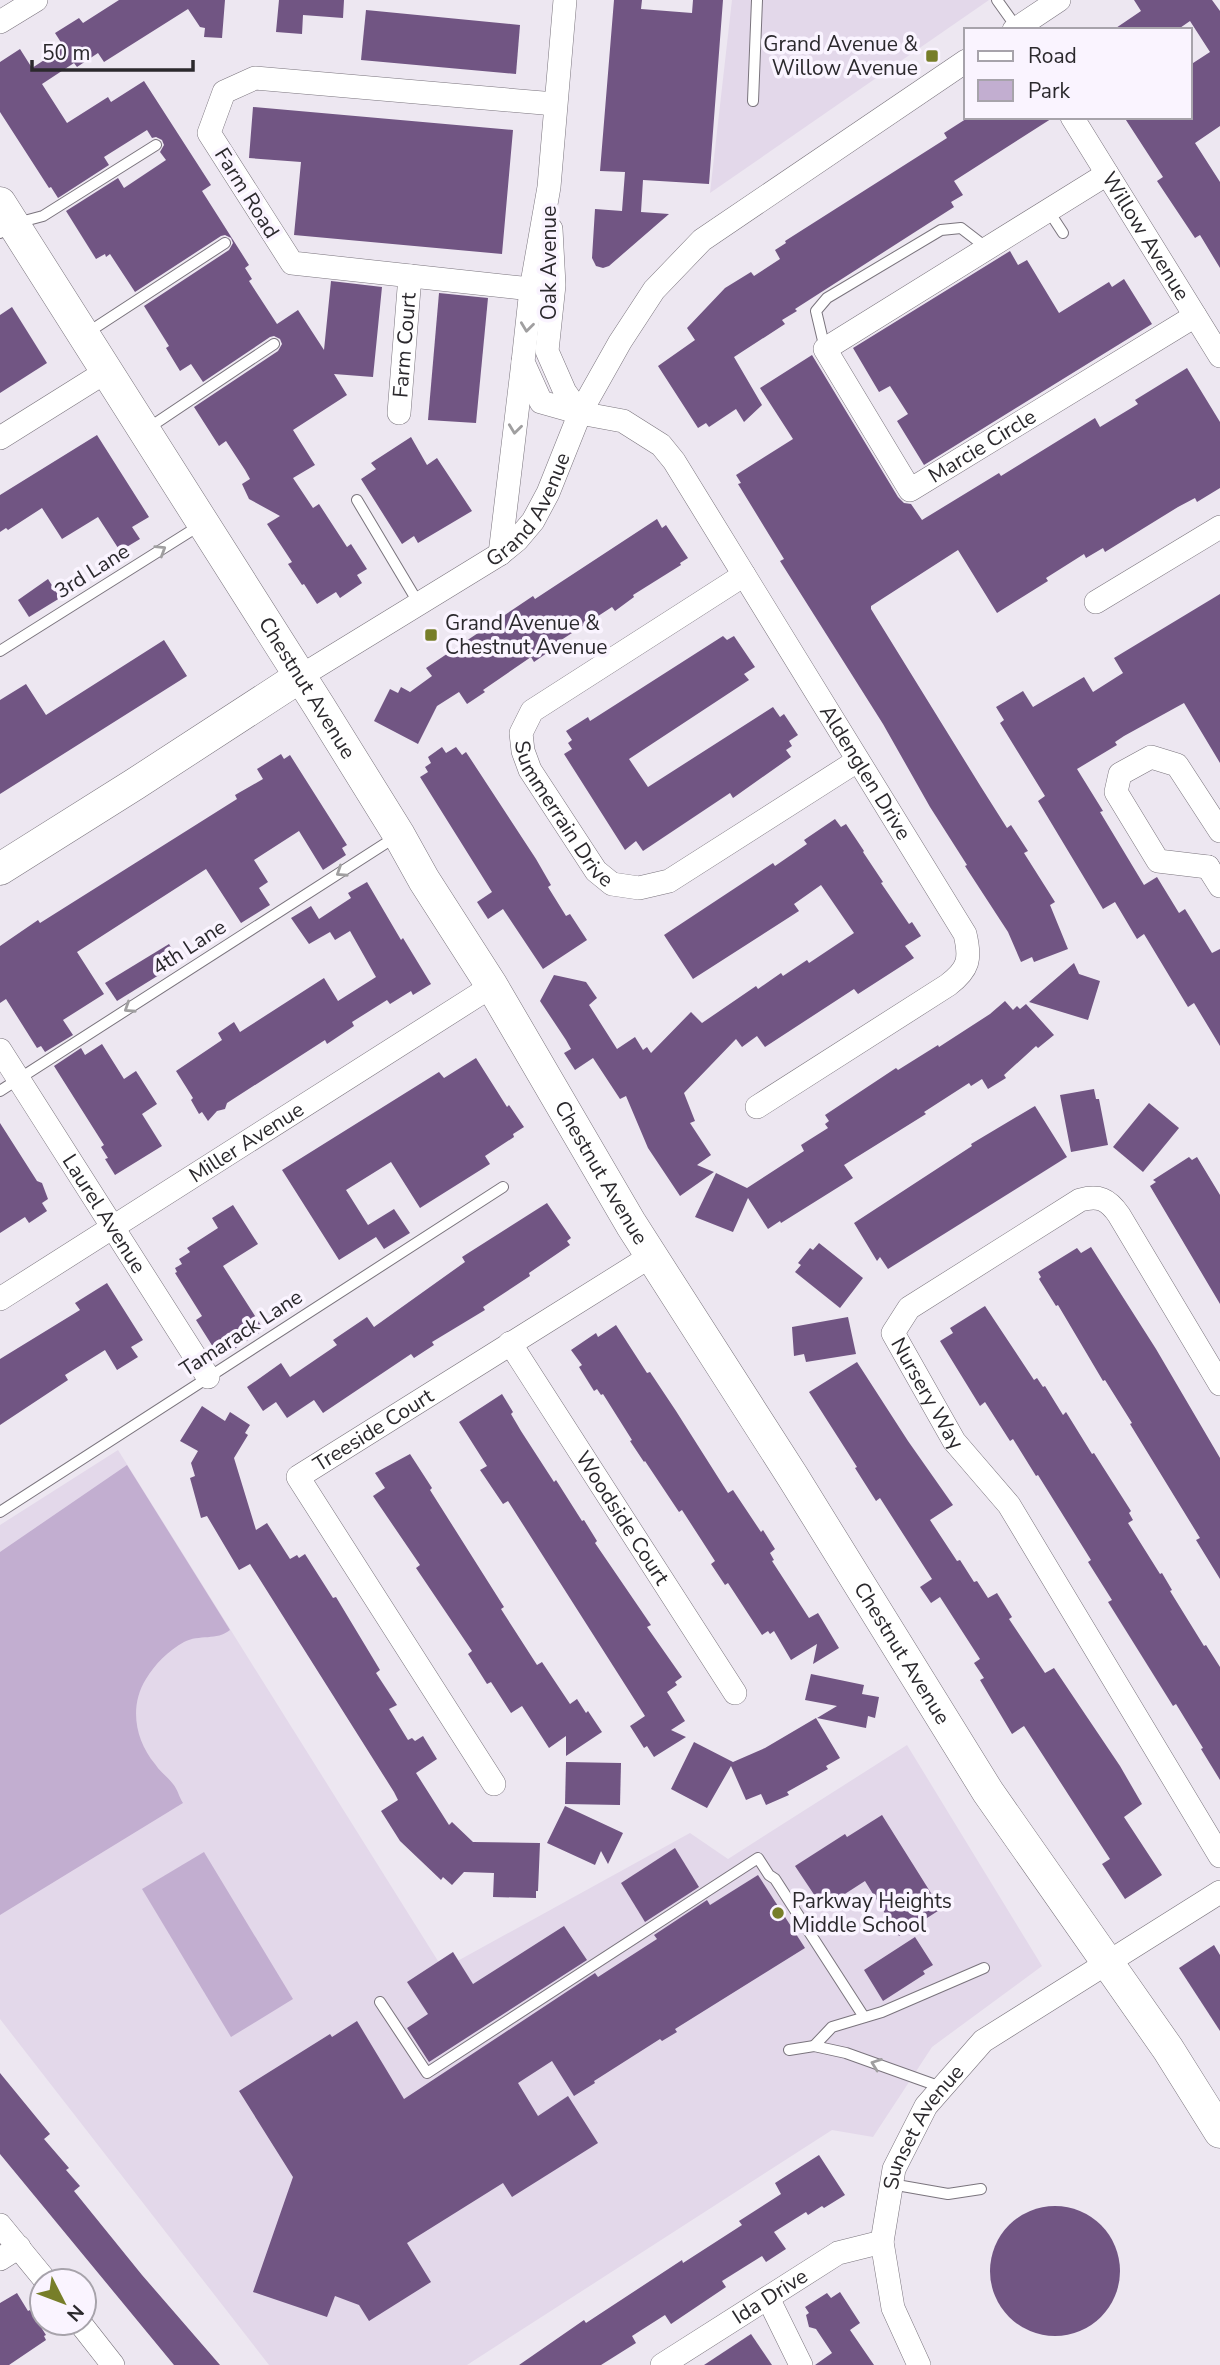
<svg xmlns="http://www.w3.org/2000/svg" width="1220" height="2365" viewBox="0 0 1220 2365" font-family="'Nunito Sans',sans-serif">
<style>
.built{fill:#e3d8ea}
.green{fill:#c2aed0}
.building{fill:#715583}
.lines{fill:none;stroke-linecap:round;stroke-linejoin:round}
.service-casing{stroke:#7a747d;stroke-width:12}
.minor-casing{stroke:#7a747d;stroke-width:24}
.secondary-casing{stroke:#7a747d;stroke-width:33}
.service{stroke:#fff;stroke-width:10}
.minor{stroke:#fff;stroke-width:23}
.secondary{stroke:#fff;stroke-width:32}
.oneway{stroke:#a09fa0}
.poi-dot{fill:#777e29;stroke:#faf4ff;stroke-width:2.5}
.labels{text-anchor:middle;stroke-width:7;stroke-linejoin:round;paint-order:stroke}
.poi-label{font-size:21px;fill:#2b292d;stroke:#faf4ff;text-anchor:start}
.street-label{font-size:21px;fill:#2b292d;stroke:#faf4ff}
</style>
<rect width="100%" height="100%" fill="#ede7f1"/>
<g class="built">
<path d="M732,0h257l-279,193z"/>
<path d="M118,1450l325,519 247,-136 38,26 179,-114 135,221 -110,81 -59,90 -41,-7 -365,235h-198l-269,-346v-494z"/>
</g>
<g class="green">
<path d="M127,1465l103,165c-13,11 -31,4 -46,12 -16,9 -29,22 -38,37 -17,27 -11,61 9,85 5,8 13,13 18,20 5,6 6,13 10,19l-183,112v-363z"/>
<path d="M204,1852l89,147 -62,38 -89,-148z"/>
</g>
<g class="building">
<path d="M119,0h106l-3,38 -18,-1 1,-9 -5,-1 -12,-18 -84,53 -6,-9 -21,14 -3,-4 -32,21 25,39 41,-26 3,5 33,-21 67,104 -9,6 47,74 -4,3 7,11 -3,2 28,43 21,-14 26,40 7,-69 51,6 -9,90 -39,-3 13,21 -54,35 22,35 -22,13 20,30 6,-4 28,43 4,-3 16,25 -10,6 5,8 -22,15 -4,-6 -19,12 -13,-20 -2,1 -14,-21 4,-2 -25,-38 13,-8 -31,-17 -7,-15 8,-5 -5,-9 -19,-29 -7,5 -25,-39 84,-56 4,-7 -2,-5 -6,-3 -4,1 -67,45 -12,-18 -11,7 -14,-23 3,-2 -25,-40 85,-56 4,-7 -2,-5 -6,-3 -4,1 -86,56 -25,-38 -4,3 -1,-3 -9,5 -30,-48 52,-33 6,10 42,-28 -6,-8 4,-7 -2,-5 -6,-3 -4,1 -5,-8 -43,27 5,8 -51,33 -7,-11 -2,1 -49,-76v-50l20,-13 12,19 32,-21 -9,-14 24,-15 4,5z"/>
<path d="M279,0h65l-1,18 -40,-3 -1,19 -26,-2z"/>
<path d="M614,0h28l-1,9 51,4 1,-13h30l-14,184 -66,-4 -2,32 28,2 -60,52 -6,2 -7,-2 -4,-8 3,-49 27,2 3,-39 -25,-1z"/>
<path d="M1134,0h78l8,11v115l-25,17 25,39v86l-20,-33 -5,3 -38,-57 6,-4 -39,-60h66v-52l20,-13 -20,-31 -13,9h-64l28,-19z"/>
<path d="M366,10l154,15 -4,49 -155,-14z"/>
<path d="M253,107l260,23 -11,124 -208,-19 7,-73 -52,-4z"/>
<path d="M969,117h85l-100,64 9,14 -12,7 3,5 -159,102 2,2 -15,9 3,4 -51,33 28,48 -18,17 -8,-13 -27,18 -3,-4 -8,5 -40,-62 37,-26 -8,-12 38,-40 26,-16 3,4 26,-17 -5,-9 11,-7 -1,-2 162,-103 -3,-5z"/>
<path d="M1010,251l8,14 9,-5 32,53 50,-31 3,5 12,-8 28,45 -228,141 -27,-44 11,-7 -18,-28 -11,6 -26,-44z"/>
<path d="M439,293l49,5 -12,125 -48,-3z"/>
<path d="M12,307l35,56 -47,30v-78z"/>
<path d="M812,355l86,142 6,6 7,1 11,16 77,-47 2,3 94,-58 5,9 38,-23 -3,-4 52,-32 33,54v66l-23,14 -2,-4 -17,9 -73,45 -2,-4 -17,10 -2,-4 -38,24 2,3 -51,32 -39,-63 -87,56v3l110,178 26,41 4,-3 17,26 -4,2 31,49 -5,3 18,44 -34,13 -2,-5 -11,5 -13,-30 -43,-66 2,-1 -37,-58 -47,-83 -103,-163 4,-2 -46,-75 3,-1 -5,-8 57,-36 -33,-51z"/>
<path d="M97,435l52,82 -17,10 8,12 -20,12 -22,-34 -36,22 -20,-31 -34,22 -2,-2 -6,4v-37z"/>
<path d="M411,437l16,28 10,-7 35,53 -54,32 -4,-7 -12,8 -41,-65 15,-10 -5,-6z"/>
<path d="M657,519l5,9 4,-3 22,33 -8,5 1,2 -48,30 1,2 -19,14 -3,-4 -60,39 2,2 -20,14 -3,-5 -48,33 2,2 -18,12 -8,-12 -22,14 -19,38 -44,-23 16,-32 8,4 3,-6 9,5 22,-16 -6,-8 107,-72 2,3z"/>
<path d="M48,579l12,19 -31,19 -11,-17z"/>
<path d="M1220,594v169l-36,-60 -60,33 -9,6 2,3 -40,24 26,42 -3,1 44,73 13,-8 22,36 6,-4 27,44 8,-4v97l-26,-43 -6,4 -44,-73 -7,5 -22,-37 -12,7 -65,-108 7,-5 -45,-73 4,-3 -8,-13 27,-16 10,16 51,-30 9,15 30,-19 -9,-15z"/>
<path d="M723,636l4,4 7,-4 21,31 -11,7 5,6 -120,79 19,28 125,-80 7,10 4,-3 14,21 -9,6 3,5 -6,4 5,7 -58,41 -3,-5 -87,58 -7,-10 -11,9 -61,-96 8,-5 -4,-6 4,-3 -6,-9 22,-14 2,4z"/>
<path d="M164,640l23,36 -187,118v-94l26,-16 20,31z"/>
<path d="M442,747l4,6 10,-6 6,8 4,-3 70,107 15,26 -3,2 18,29 4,-2 17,26 -44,29 -40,-60 -15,10 -11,-17 15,-10 -72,-115 8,-5 -3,-5 6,-4 -3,-6z"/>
<path d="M281,754l3,5 6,-4 57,90 -5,3 4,7 -23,15 -24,-39 -45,29 14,22 -9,6 11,17 -29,18 -35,-54 -129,83 27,42 -41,26 10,15 -28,17 -4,-6 -4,2 -31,-49 -6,4v-57l38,-26 2,3 197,-124 -2,-4 28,-16 -6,-10z"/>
<path d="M835,819l6,8 5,-3 18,27 -1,1 20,30 -2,1 28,41 3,-2 9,14 -16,10 9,12 -56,36 -4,-5 -89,58 -8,-11 -15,11 -6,-8 -52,54 11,28 -5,2 21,32 -14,10 17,7 -34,24 -32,-48 -22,-52 -6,3 -27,-41 -18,12 -11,-17 7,-4 -5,-9 -26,-39 14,-26 32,7 11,16 -8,7 28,44 18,-12 8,13 4,-3 4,6 40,-41 11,11 54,-37 2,3 23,-16 2,3 24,-16 2,3 45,-30 -33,-48 -27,19 5,7 -106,68 -29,-44 109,-72 2,3 32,-22 -3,-4z"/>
<path d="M367,882l34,58 2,-2 28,46 -18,11 -2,-4 -21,13 -3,-4 -35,22 2,4 -27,18 -2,-4 -98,63 -2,6 -8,2 -9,10 -6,-9 -3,2 -8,-14 2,-2 -17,-27 46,-31 -4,-7 16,-11 6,10 84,-54 14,23 38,-24 -26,-46 -15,9 -5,-8 -21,12 -18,-26 20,-12 8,13 32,-21 -3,-5z"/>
<path d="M169,944l11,18 -63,39 -12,-18z"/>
<path d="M1074,963l5,11 21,7 -12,39 -59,-18z"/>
<path d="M1005,1001l8,9 4,-4 3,3 6,-5 28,31 -16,13 -2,-2 -32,29 2,3 -18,11 -6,-10 -11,7 -2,-3 -45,29 2,2 -82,51 9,13 -72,45 -1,-2 -12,8 -20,-31 -15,34 -38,-15 21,-44 31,15 57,-37 -3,-6 27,-17 -3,-4 4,-3 -4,-6 71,-47 2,2 40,-25 1,2 51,-33z"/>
<path d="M102,1044l22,35 12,-8 21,33 -15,10 20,32 -47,29 -10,-16 3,-1 -7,-11 3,-2 -50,-79 27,-18 4,7z"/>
<path d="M476,1058l31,49 2,-2 15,22 -11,7 1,3 -29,19 5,8 -70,44 -29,-46 -45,28 22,35 26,-16 16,24 -26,16 -8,-12 -37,23 -57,-90 157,-98 5,6z"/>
<path d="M1094,1089l2,10h3l9,46 -37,7 -11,-57z"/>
<path d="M1149,1103l30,25 -36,44 -30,-25z"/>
<path d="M1035,1106l32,51 -179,112 -8,-12 -3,4 -23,-38 118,-77 -1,-2z"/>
<path d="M0,1123l37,58 5,2 6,16 -6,4 5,8 -18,12 -4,-6 -25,16z"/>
<path d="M1189,1157l3,3 5,-3 23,38v109l-70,-118 6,-4 -3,-2z"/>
<path d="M547,1203l24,35 -4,3 3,4 -41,28 1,3 -47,31 2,3 -53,32 2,3 -20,13 -3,-4 -88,59 -9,-13 -27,18 -11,-16 -13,9 -16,-24 13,-9 21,-15 9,14 47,-32 -4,-5 34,-23 7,10 91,-65 -3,-5z"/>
<path d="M233,1205l25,39 -35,22 41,64 -44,28 -24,-38 6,-4 -27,-43 2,-1 -2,-4 7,-4 -3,-5 11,-7 -3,-4 31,-20 -6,-10z"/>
<path d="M819,1243l44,35 -23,30 -45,-36 6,-7 -3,-2 12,-15 3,2z"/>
<path d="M1091,1247l65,102 64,109v121l-24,-39 4,-2 -70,-114 2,-1 -27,-43 -2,1 -45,-76 -2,1 -17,-27 2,-2 -3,-5 39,-24 4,5z"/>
<path d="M107,1283l36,57 -12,7 7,10 -21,13 -12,-20 -40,25 3,5 -68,45v-66l80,-49 -5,-7z"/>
<path d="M985,1306l49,74 3,-2 6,9 2,-1 18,29 3,-3 26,42 2,-1 37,58 -2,2 4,7 -5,3 32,51 2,-1 10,17 -2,1 34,55 2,-1 14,22v113l-19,-31 2,-1 -27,-44 -3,2 -65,-104 4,-2 -24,-38 3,-2 -53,-85 -2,1 -23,-37 -3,2 -25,-39 -5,4 -40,-65 13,-8 -3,-5z"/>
<path d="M848,1317l8,37 -50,8 -2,-8 -10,2 -2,-29z"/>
<path d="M616,1325l31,48 3,-1 26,39 52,82 5,-3 28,42 2,-2 12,19 -5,4 4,7 -2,1 37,57 9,-5 21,35 -26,16 4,-20 -26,16 -17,-29 -4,3 -2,-3 -6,4 -34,-52 -3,2 -14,-21 4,-3 -33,-51 -3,2 -34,-51 -1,1 -14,-21 2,-1 -29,-46 -2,1 -4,-6 -3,2 -15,-24 3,-2 -11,-15 25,-17 2,4z"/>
<path d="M857,1362l51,79 45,64 -23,15 27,41 3,-1 14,22 3,-1 11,17 9,-5 15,24 -3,2 36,54 9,-5 66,98 22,38 -18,13 38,58 -37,24 -23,-35 8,-5 -86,-133 -12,8 -32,-54 4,-2 -10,-15 6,-4 -40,-62 -9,6 -11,-16 12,-8 -52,-81 -4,3 -21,-33 2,-1 -48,-75z"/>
<path d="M502,1394l11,18 -2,2 10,17 33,51 2,-2 26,41 2,-1 13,21 -2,2 56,82 -4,2 35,50 -7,5 2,3 -10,7 18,29 -14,9 15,7 -32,20 -7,-11 -3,2 -14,-22 15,-10 -137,-215 -5,3 -23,-34 7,-4 -28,-44z"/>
<path d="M202,1406l23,15 5,-9 20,13 -5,8 3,2 -14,23 22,72 11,-7 23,36 7,-4 2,3 6,-4 28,44 3,-1 44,73 -4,3 21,32 -8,4 19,31 4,-2 3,3 8,-5 14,23 -21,14 33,52 3,-3 21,20 67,1 -2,48h-2v7l-43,-1 1,-24 -30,-1 -12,13 -9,-8 -2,3 -41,-39 -19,-30 17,-11 -4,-8 -144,-228 -11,6 -32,-54 -6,2 -11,-40 5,-2 -4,-13 7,-12 -18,-10z"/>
<path d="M410,1454l22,34 -2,2 74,117 -3,2 36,56 5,-3 28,42 7,-5 9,14 2,-2 14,21 -36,24v-20l-17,12 -27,-42 -11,7 -20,-31 -4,2 -19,-30 4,-3 -56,-83 4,-3 -47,-69 12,-8 -10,-15z"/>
<path d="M811,1674l53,11 -2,9 17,3 -4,21 -7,-2 -2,12 -49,-10 20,-12 -32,-6z"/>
<path d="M816,1718l24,40 -14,8 2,3 -41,23 2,3 -23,10 -5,-11 -15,6 -15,-34 -24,42 -36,-19 23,-47 39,20 32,-14z"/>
<path d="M566,1762l55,1 -1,42 -55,-1z"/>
<path d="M565,1806l58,27 -15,31 -7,-13 -6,14 -48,-22z"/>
<path d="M882,1815l59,94 -42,27 -34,-55 -42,27 -28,-42 50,-32 2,3z"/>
<path d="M675,1848l24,39 -54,35 -24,-39z"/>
<path d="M758,1875l47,73 -130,81 2,3 -15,9 -2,-2 -66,42 1,2 -21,13 -22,-35 -34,22 20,33 30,-20 30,47 -86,54 -9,-14 -96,60 24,39 -62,39 -10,-16 -24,-9 -8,21 -74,-25 40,-115 -54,-86 91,-57 2,3 25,-16 47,78 191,-126 3,4 59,-38 -3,-4 53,-35 3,5z"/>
<path d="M564,1926l23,34 -158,102 -22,-34 21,-14 -21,-32 46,-30 20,32z"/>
<path d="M915,1937l18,28 -10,6 2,3 -42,27 -19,-31z"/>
<path d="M1214,1945l6,10v76l-41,-63z"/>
<path d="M0,2073l50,61 -6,5 25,29 -3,2 14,16 -6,5 68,84 78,90h-46l-174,-211z"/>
<path d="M819,2155l26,40 -21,13 -2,-2 -14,9 -2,-3 -32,20 12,17 -20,13 -4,-6 -40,25 4,6 -55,37 -6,-9 -33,21 4,7 -35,22h-82l65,-45 2,3 96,-63 1,3 59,-38 -3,-4 42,-27 -6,-11z"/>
<circle cx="1055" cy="2271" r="65"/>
<path d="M840,2292l20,31 -10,7 24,35h-59l17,-12 -16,-24 -7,-2 -3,-12 3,-2 -4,-6 22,-14 4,5z"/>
<path d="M17,2293l11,18 2,-1 16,25 -2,1 2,4 -37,25h-9v-62z"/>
<path d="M751,2334l21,31h-68z"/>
</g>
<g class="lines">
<defs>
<g id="service">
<path d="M997,0l20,28"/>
<path d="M753,101l4,-101"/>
<path d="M1048,210l15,23"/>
<path d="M0,233l13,-9 30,-8 113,-71"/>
<path d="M87,333l138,-90"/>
<path d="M825,349l-9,-38 11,-13 114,-68 20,-2 26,20"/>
<path d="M147,429l127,-85"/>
<path d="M357,500l62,104"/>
<path d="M0,651l202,-127"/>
<path d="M0,1091l397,-255"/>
<path d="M0,1512l503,-325"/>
<path d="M380,2002l47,71 331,-215 11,17 6,4 89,138"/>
<path d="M814,2046l18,-19 50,-15 102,-44"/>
<path d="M789,2050l25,-4 32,7 95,34"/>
<path d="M891,2184l57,10 33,-5"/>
</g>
<g id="minor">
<path id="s1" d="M565,0l-16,187 -18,102 -8,73 18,40 39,11 43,8 38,24 13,16 291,473c6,25 4,35 -17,51l-191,122"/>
<path d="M0,22l36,-22"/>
<path d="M1014,30l45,-30"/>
<path id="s2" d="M1072,117l148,239"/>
<path id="s3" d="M1107,174l-282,175 85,141 285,-174"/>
<path d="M551,229l3,56 -7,66 18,41 15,21"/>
<path d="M531,289l-239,-26 -83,-130 15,-41 31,-14 300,26"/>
<path id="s4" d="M399,413l11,-137"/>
<path d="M0,438l107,-67"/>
<path d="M500,554l23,-192"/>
<path id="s5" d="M744,575l-212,136 -11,22 2,18 7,19 66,101 16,13 27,4 30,-7 188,-120"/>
<path d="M1096,602l124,-75"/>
<path id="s6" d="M301,676l199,-122 17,-14 16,-19 15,-28 32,-80 40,-71 34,-52 48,-50 264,-179"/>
<path d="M1208,867l-50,-6 -42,-69 4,-18 31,-17 26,8 43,66"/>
<path d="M1208,867l12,19"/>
<path id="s7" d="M0,1050l208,327"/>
<path id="s8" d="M0,1299l492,-313"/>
<path id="s9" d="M510,1343l225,350"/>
<path id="s10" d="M1220,1384l-101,-169c-11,-16 -20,-20 -39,-15l-171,108 -16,25 61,108 55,64 211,351"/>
<path id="s11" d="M494,1784l-196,-307 353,-221"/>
<path d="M0,2225l46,56"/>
<path d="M0,2259l19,-12"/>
<path d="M768,2298l33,67"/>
<path d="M80,2323l33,42"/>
<path id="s12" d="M662,2365l176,-112 44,-11"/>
<path id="s13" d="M919,2365l-26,-57 -11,-66 12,-73 32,-63 57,-65 237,-149"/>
</g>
<g id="secondary">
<path id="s14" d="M0,203l319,503 80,129 25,45 68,106 139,238 162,253 195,315 180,257 52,83"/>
<path d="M0,869l135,-85 166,-108"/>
</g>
</defs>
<use href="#service" class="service-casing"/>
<use href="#minor" class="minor-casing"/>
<use href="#secondary" class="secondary-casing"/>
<use href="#service" class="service"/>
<use href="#minor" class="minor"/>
<use href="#secondary" class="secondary"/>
</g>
<defs><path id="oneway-chevron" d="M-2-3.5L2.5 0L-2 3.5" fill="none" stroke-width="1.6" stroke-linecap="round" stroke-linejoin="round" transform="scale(1.75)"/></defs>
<g class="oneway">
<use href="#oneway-chevron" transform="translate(527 327) rotate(97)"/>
<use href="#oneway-chevron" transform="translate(515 429) rotate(97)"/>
<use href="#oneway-chevron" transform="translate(161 550) rotate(-32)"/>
<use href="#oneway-chevron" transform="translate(341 872) rotate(147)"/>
<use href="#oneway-chevron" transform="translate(129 1008) rotate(147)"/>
<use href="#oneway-chevron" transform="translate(876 2064) rotate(-160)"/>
</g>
<g class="poi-dot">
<rect x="925" y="49" width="14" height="14" rx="3.5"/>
<rect x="424" y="628" width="14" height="14" rx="3.5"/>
<circle cx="778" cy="1913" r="7"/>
</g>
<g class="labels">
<g class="poi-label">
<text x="918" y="51" text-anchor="end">Grand Avenue &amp;<tspan x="918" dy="24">Willow Avenue</tspan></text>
<text x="445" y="630">Grand Avenue &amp;<tspan x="445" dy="24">Chestnut Avenue</tspan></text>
<text x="792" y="1908">Parkway Heights<tspan x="792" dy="24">Middle School</tspan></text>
</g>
<g class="street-label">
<text transform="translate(247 193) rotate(58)" y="7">Farm Road</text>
<text dy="7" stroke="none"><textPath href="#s2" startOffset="140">Willow Avenue</textPath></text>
<text transform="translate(549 263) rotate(-90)" y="7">Oak Avenue</text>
<text dy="7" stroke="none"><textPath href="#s4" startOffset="68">Farm Court</textPath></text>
<text dy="7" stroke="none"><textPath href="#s3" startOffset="581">Marcie Circle</textPath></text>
<text dy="7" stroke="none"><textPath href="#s6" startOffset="287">Grand Avenue</textPath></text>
<text transform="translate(92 571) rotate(-32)" y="7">3rd Lane</text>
<text dy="7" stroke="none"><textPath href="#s14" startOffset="574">Chestnut Avenue</textPath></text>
<text dy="7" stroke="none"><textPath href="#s1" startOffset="924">Aldenglen Drive</textPath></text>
<text dy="7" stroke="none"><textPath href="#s5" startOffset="369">Summerrain Drive</textPath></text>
<text transform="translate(189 947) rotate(-33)" y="7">4th Lane</text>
<text dy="7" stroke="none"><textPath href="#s8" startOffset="292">Miller Avenue</textPath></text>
<text dy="7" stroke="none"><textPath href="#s14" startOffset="1141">Chestnut Avenue</textPath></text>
<text dy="7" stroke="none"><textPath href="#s7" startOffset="194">Laurel Avenue</textPath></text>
<text transform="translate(241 1333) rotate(-33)" y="7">Tamarack Lane</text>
<text dy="7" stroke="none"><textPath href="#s10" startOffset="544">Nursery Way</textPath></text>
<text dy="7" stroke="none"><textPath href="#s11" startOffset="453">Treeside Court</textPath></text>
<text dy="7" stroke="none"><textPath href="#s9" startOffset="208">Woodside Court</textPath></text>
<text dy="7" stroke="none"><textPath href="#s14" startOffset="1708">Chestnut Avenue</textPath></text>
<text dy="7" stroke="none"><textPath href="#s13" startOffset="254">Sunset Avenue</textPath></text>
<text dy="7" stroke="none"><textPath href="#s12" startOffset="128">Ida Drive</textPath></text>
</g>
</g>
<rect x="964" y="28" width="228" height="91" fill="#faf4ff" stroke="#a7a3ab" stroke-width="2"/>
<rect x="978" y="51" width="35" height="10" fill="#ffffff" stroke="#a7a3ab" stroke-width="2"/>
<text x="1028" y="63" font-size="21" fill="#2b292d">Road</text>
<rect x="978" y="80" width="35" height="21" fill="#c2aed0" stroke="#a7a3ab" stroke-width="2"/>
<text x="1028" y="98" font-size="21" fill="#2b292d">Park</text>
<g transform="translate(63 2302) rotate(132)"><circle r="33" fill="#faf4ff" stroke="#a7a3ab" stroke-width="2"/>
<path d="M0-5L12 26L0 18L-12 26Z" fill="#777e29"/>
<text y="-10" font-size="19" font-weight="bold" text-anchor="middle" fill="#2b292d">N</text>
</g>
<path d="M32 60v10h161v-10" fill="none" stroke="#2b292d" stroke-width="3.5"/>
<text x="42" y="60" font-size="21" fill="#2b292d" stroke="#faf4ff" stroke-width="5" paint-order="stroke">50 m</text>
</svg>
